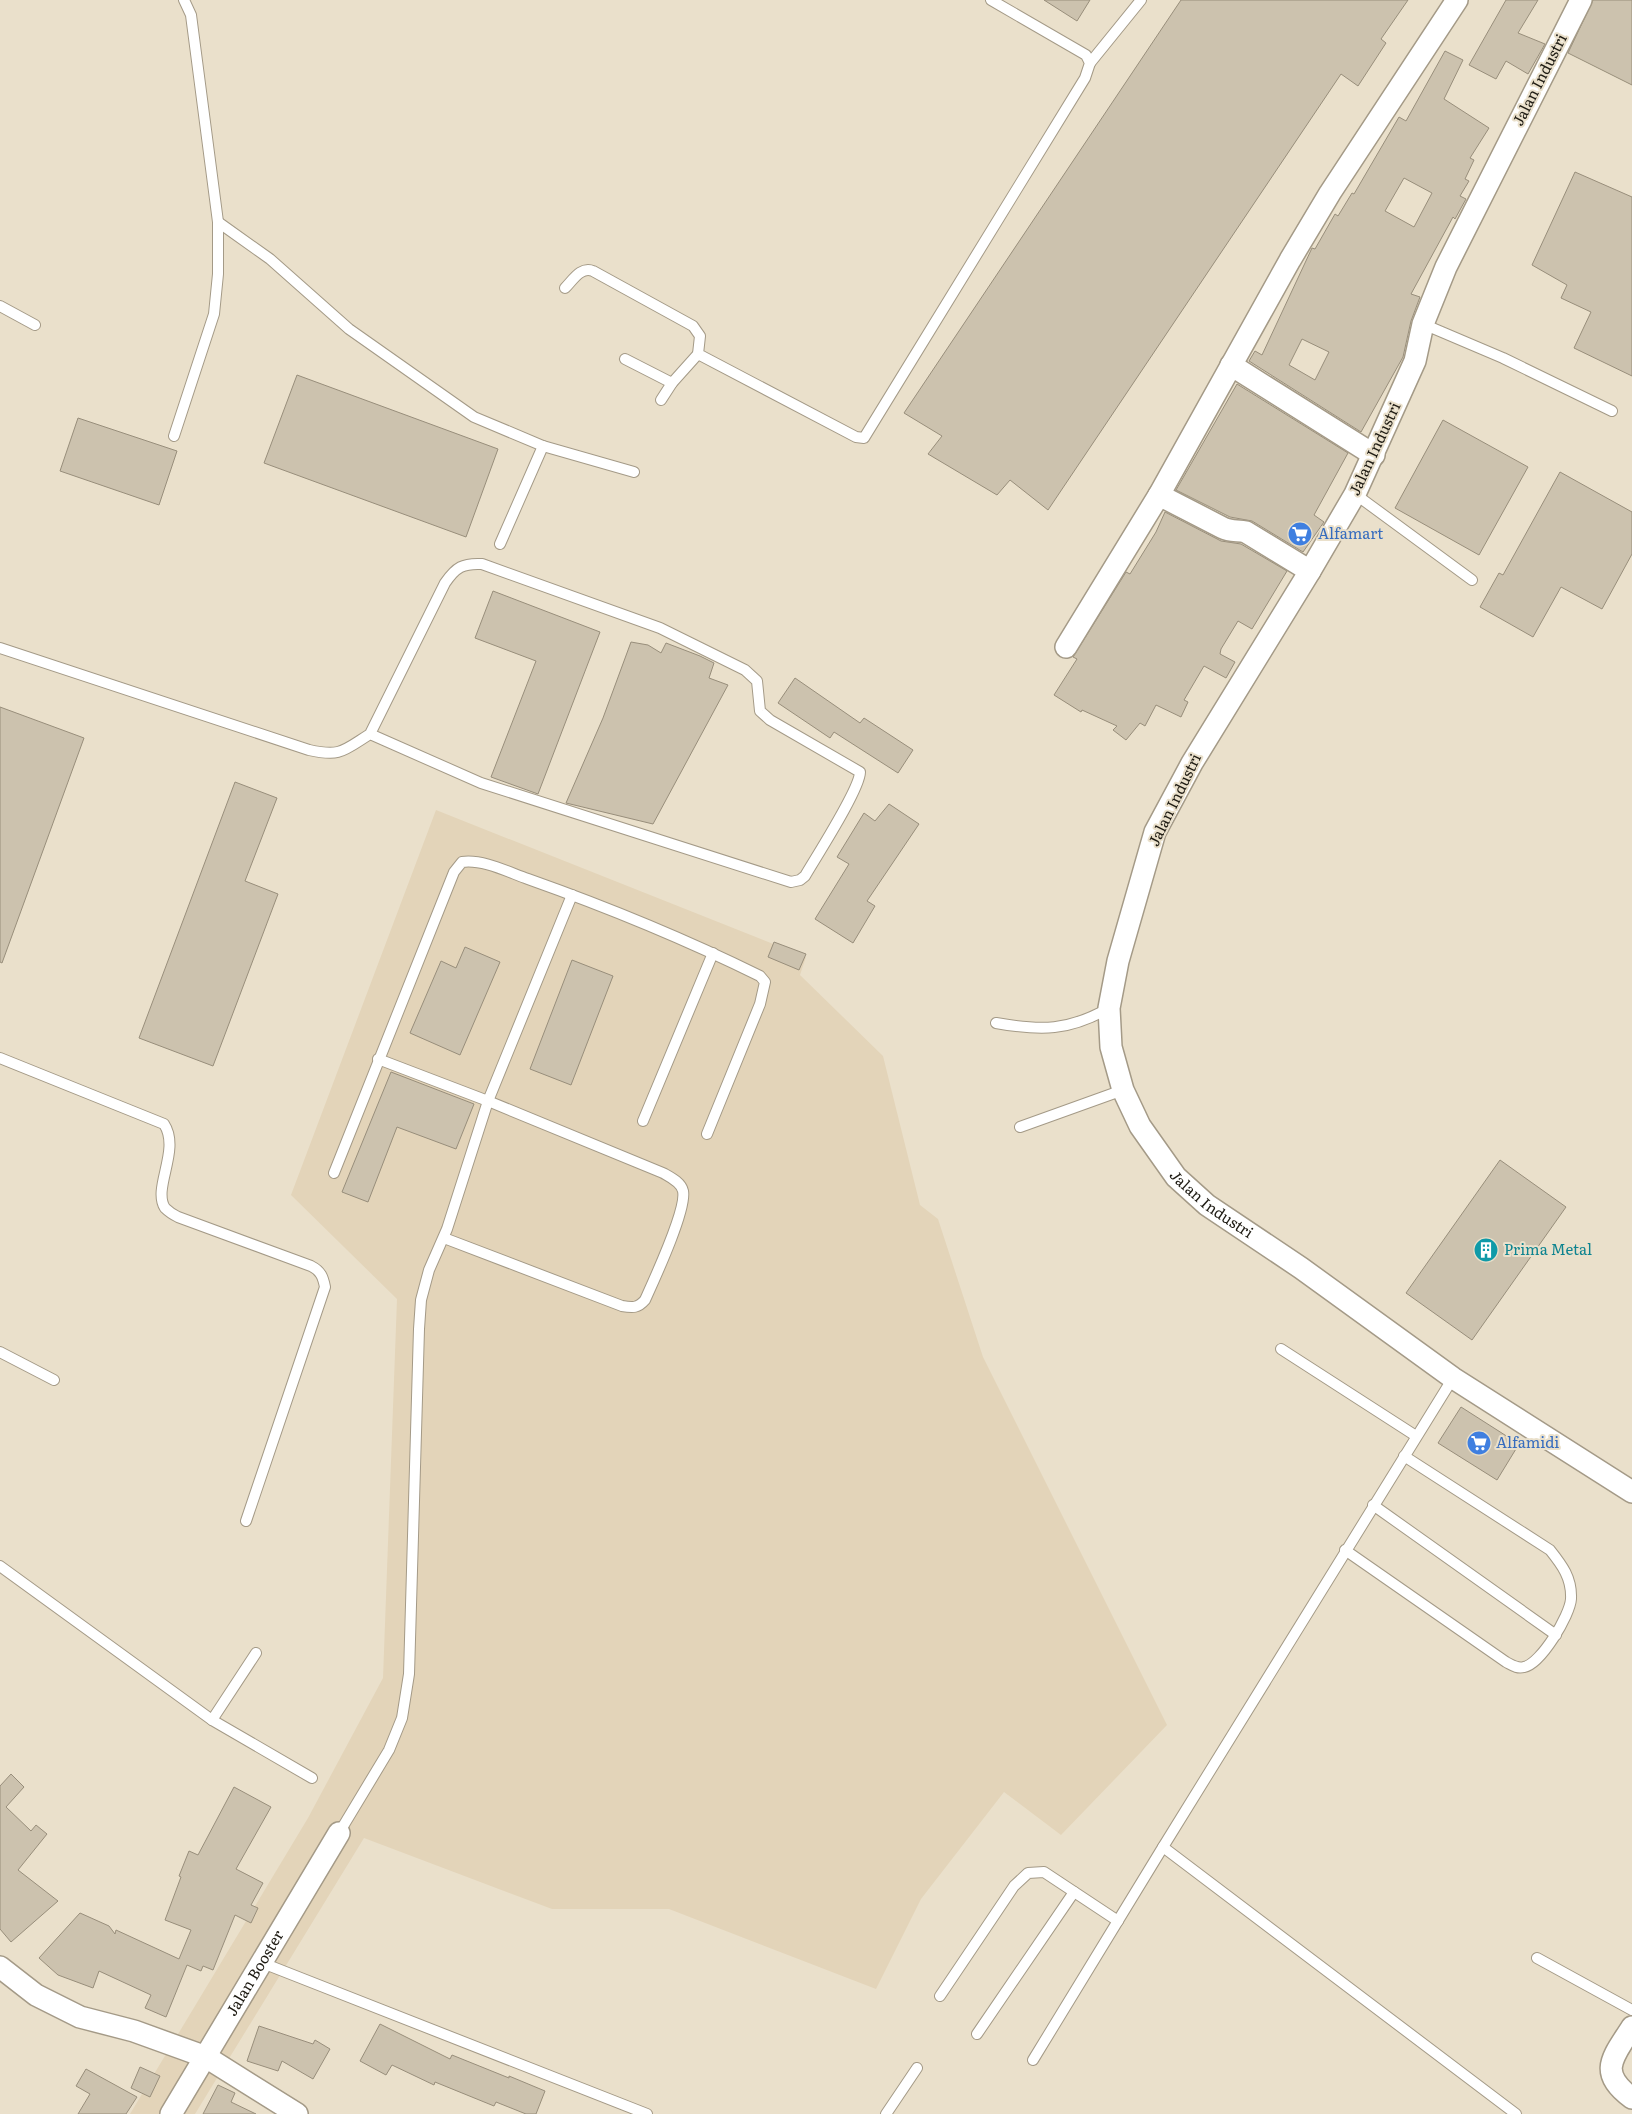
<svg xmlns="http://www.w3.org/2000/svg" width="1632" height="2114" viewBox="0 0 1632 2114" font-family="Literata,serif">
<style>
.built{fill:#e3d4b9}
.building{fill:#ccc2ae;stroke:#988e7b;fill-rule:evenodd}
.lines{fill:none;stroke-linecap:round;stroke-linejoin:round}
.service-casing{stroke:#a49a87;stroke-width:12}
.minor-casing{stroke:#a49a87;stroke-width:24}
.service{stroke:#fff;stroke-width:10}
.minor{stroke:#fff;stroke-width:21}
.labels{text-anchor:middle;stroke-width:4;stroke-linejoin:round;paint-order:stroke}
.street-label{font-size:15px;fill:#1e1b13;stroke:#eae0cb}
.shop-label{font-size:15px;fill:#366cbe;stroke:#eae0cb;text-anchor:start}
.culture-label{font-size:15px;fill:#0d838f;stroke:#eae0cb;text-anchor:start}
</style>
<rect width="100%" height="100%" fill="#eae0cb"/>
<path class="built" d="M436,810l370,147 -6,18 83,81 37,149 18,14 45,138 184,368 -106,110 -57,-43 -83,107 -45,90 -207,-80h-117l-188,-71 -169,276h-65l178,-296 75,-140 14,-379 -106,-104z"/>
<g class="building">
<path d="M1044,0h46l-13,21z"/>
<path d="M1181,0h227l-27,39 5,4 -28,43 -17,-12 -293,436 -38,-30 -13,15 -69,-41 14,-18 -38,-23z"/>
<path d="M1506,0h32l-20,33 27,11 -17,30 -22,-13 -10,18 -27,-14z"/>
<path d="M1593,0h39v85l-64,-32z"/>
<path d="M1445,51l18,9 -19,39 45,29 -19,30 4,2 -9,19 4,2 -9,15 6,3 -11,20 -2,-2 -42,77 9,3 -9,24 -8,36 -42,75 -112,-71 6,-10 7,4 50,-107 3,1 20,-35 3,2 14,-23 2,1 45,-77 7,4zM1404,178l28,15 -18,34 -29,-16zM1302,339l27,13 -14,28 -26,-15z"/>
<path d="M1575,172l57,25v179l-58,-28 17,-36 -30,-14 6,-13 -35,-20z"/>
<path d="M297,375l201,74 -32,88 -202,-74z"/>
<path d="M1237,384l111,69 -34,62 10,7 -21,30 -51,-31 -22,-4 -54,-27z"/>
<path d="M78,418l99,33 -18,54 -99,-34z"/>
<path d="M1443,420l85,47 -49,88 -84,-47z"/>
<path d="M1560,472l72,40v42l-30,55 -41,-22 -28,50 -53,-30 19,-34 4,2z"/>
<path d="M1165,512l56,29 20,3 46,27 -35,58 -14,-8 -17,28 -1,5 15,8 -9,16 -22,-12 -20,34 4,2 -7,15 -25,-12 -11,21 -5,-3 -14,17 -13,-10 4,-4 -35,-16 -1,2 -27,-17 23,-36 -4,-2 53,-85 4,2 26,-42z"/>
<path d="M493,591l107,41 -62,162 -47,-17 45,-116 -61,-23z"/>
<path d="M631,642l17,3 13,8 5,-10 34,13 14,7 -5,15 19,7 -75,139 -87,-21 37,-85z"/>
<path d="M795,678l65,45 4,-5 49,32 -15,23 -64,-41 -4,6 -52,-35z"/>
<path d="M0,707l84,31 -82,225 -2,-1z"/>
<path d="M235,782l42,16 -32,83 33,13 -65,172 -74,-28z"/>
<path d="M889,804l30,20 -52,77 8,5 -22,37 -38,-24 34,-55 -12,-7 27,-44 11,8z"/>
<path d="M774,942l32,12 -7,16 -31,-13z"/>
<path d="M465,947l35,15 -40,93 -50,-22 31,-72 15,7z"/>
<path d="M572,960l41,16 -42,109 -41,-16z"/>
<path d="M391,1072l83,32 -18,45 -59,-22 -29,75 -26,-10z"/>
<path d="M1500,1160l66,47 -94,133 -66,-47z"/>
<path d="M1461,1407l58,37 -22,36 -59,-37z"/>
<path d="M11,1774l13,13 -18,20 25,24 5,-6 11,9 -29,36 40,31 -47,41 -11,-13v-143z"/>
<path d="M234,1787l37,20 -35,62 27,14 -12,22 7,3 -7,15 -16,-8 -22,55 -10,-4 -2,5 -14,-6 -21,52 -21,-9 6,-13 -52,-24 -6,17 -35,-13 -19,-17 41,-45 29,13 6,8 1,-4 63,29 12,-29 -26,-10 16,-43 -2,-1 10,-25 9,4z"/>
<path d="M380,2024l70,35 2,-4 57,23v-2l36,15 -9,23h-10l-30,-12 -2,4 -59,-24 -1,3 -42,-20 -6,10 -26,-14z"/>
<path d="M259,2026l54,18 2,-4 15,9 -17,30 -31,-18 -4,10 -31,-10z"/>
<path d="M140,2067l20,9 -10,21 -19,-9z"/>
<path d="M86,2069l51,28 -11,17h-48l12,-20 -14,-8z"/>
<path d="M218,2085l17,8 -4,9 25,12h-53z"/>
</g>
<g class="lines">
<defs>
<g id="service">
<path d="M1090,63l51,-63"/>
<path d="M218,222l52,37 79,70 125,88 69,29 91,26"/>
<path d="M565,288c8,-8 16,-22 28,-17l100,55 7,10 -2,18 158,83 8,1 221,-360 5,-15 -4,-8 -95,-55"/>
<path d="M0,306l35,19"/>
<path d="M1423,324l80,34 109,53"/>
<path d="M625,359l47,24"/>
<path d="M661,400l11,-17 26,-29"/>
<path d="M174,436l40,-122 4,-40v-52l-27,-207 -7,-15"/>
<path d="M1355,494l117,86"/>
<path d="M500,544l43,-98"/>
<path d="M0,648l309,102c32,7 34,1 61,-16l111,49 310,99 9,-2 5,-4c11,-19 55,-87 55,-104l-90,-52 -10,-9 -3,-30 -12,-11 -85,-42 -178,-64c-19,-1 -26,3 -37,19l-75,151"/>
<path d="M996,1023c45,8 73,8 113,-15"/>
<path d="M0,1058l164,66c17,26 -12,64 1,84 3,3 9,7 13,9l133,49c10,5 12,11 14,21l-79,234"/>
<path d="M378,1059l110,42 175,72c7,4 18,9 20,18 4,18 -29,89 -38,109 -7,8 -12,8 -23,6l-178,-68"/>
<path d="M643,1121l70,-168"/>
<path d="M1020,1127l103,-37"/>
<path d="M334,1173l120,-301 8,-10c21,-3 46,10 66,17 79,28 157,60 232,97l5,6 -5,22 -53,130"/>
<path d="M1281,1349l135,87"/>
<path d="M0,1352l54,28"/>
<path d="M1373,1505l183,130"/>
<path d="M1345,1550l161,112c6,3 11,7 18,5 17,-3 46,-52 47,-68 1,-21 -9,-34 -21,-49l-146,-94"/>
<path d="M0,1566l212,154 100,58"/>
<path d="M212,1720l44,-67"/>
<path d="M339,1833l50,-83 13,-32 7,-44 10,-345 2,-29 8,-30 18,-41 41,-128 84,-206"/>
<path d="M1163,1847l353,267"/>
<path d="M1537,1958l95,52"/>
<path d="M260,1962l387,152"/>
<path d="M940,1996l74,-110 14,-13 16,-1 74,49"/>
<path d="M977,2034l97,-142"/>
<path d="M1033,2060l130,-213 290,-469"/>
<path d="M886,2114l31,-46"/>
</g>
<g id="minor">
<path id="s1" d="M1581,0l-135,267 -23,57 -8,37 -60,133 -45,77 -118,192 -37,69 -37,129 -9,47 2,39 12,43 17,36 36,51 31,28 94,63 152,110 179,114"/>
<path d="M1231,365l143,90"/>
<path d="M1159,495l64,33c8,4 15,2 23,4l64,39"/>
<path d="M1066,647l93,-152 131,-235 40,-67 127,-193"/>
<path d="M0,1967l36,28 44,22 54,14 72,26 91,57"/>
<path d="M1632,2027c-18,29 -36,45 0,71"/>
<path id="s2" d="M171,2114l168,-281"/>
</g>
</defs>
<use href="#service" class="service-casing"/>
<use href="#minor" class="minor-casing"/>
<use href="#service" class="service"/>
<use href="#minor" class="minor"/>
</g>
<defs>
<symbol id="supermarket-disc" viewBox="-11 -11 22 22"><circle r="9.5" fill="#3f7fe0" stroke="#eae0cb"/><path d="M-6-5.5h2.5l.6 2H6L4.5 2H-2.5L-4.4-4H-6ZM-1.5 3.2a1.3 1.3 0 1 0 .1 0ZM3 3.2a1.3 1.3 0 1 0 .1 0Z" fill="#fff"/></symbol>
<symbol id="building-disc" viewBox="-11 -11 22 22"><circle r="9.5" fill="#0f9aa8" stroke="#eae0cb"/><path d="M-4-6H4V6H1V3H-1V6H-4ZM-2.5-4.3h1.7v1.8h-1.7ZM.8-4.3h1.7v1.8H.8ZM-2.5-1h1.7V.8h-1.7ZM.8-1h1.7V.8H.8Z" fill="#fff"/></symbol>
</defs>
<g fill-rule="evenodd">
<use href="#supermarket-disc" x="1286" y="520" width="28" height="28"/>
<use href="#building-disc" x="1472" y="1236" width="28" height="28"/>
<use href="#supermarket-disc" x="1465" y="1429" width="28" height="28"/>
</g>
<g class="labels">
<g class="street-label">
<text transform="translate(1540 80) rotate(-63)" y="5">Jalan Industri</text>
<text transform="translate(1375 449) rotate(-65)" y="5">Jalan Industri</text>
<text transform="translate(1175 800) rotate(-64)" y="5">Jalan Industri</text>
<text dy="5" stroke="none"><textPath href="#s1" startOffset="1350">Jalan Industri</textPath></text>
<text dy="5" stroke="none"><textPath href="#s2" startOffset="164">Jalan Booster</textPath></text>
</g>
<g class="shop-label">
<text x="1318" y="539">Alfamart</text>
<text x="1496" y="1448">Alfamidi</text>
</g>
<g class="culture-label">
<text x="1504" y="1255">Prima Metal</text>
</g>
</g>
</svg>
